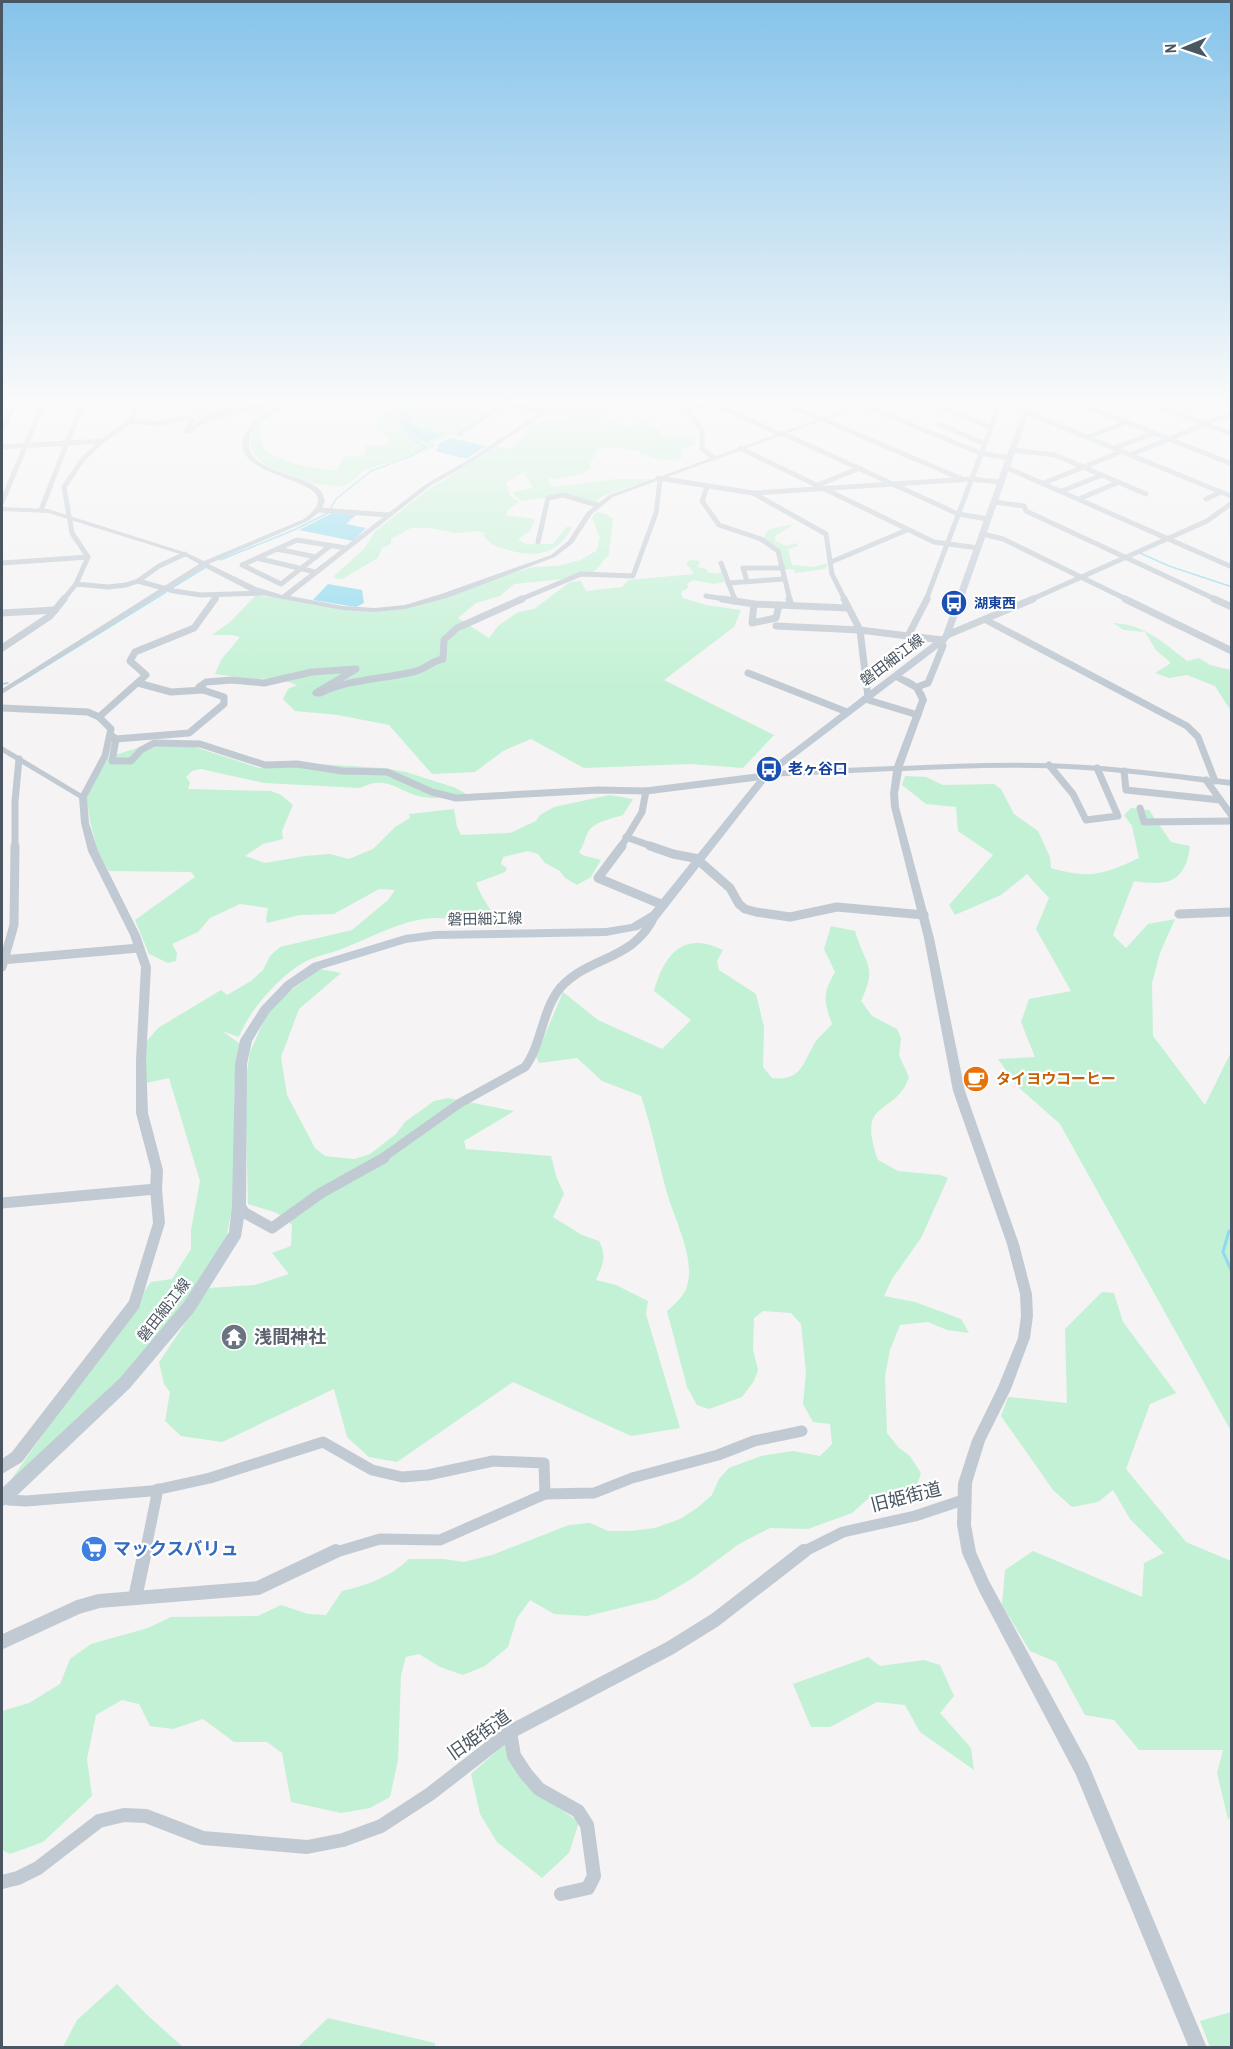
<svg xmlns="http://www.w3.org/2000/svg" width="1233" height="2049" viewBox="0 0 1233 2049" font-family="'Archivo Narrow','Noto Sans JP',sans-serif">
<style>
.green{fill:#c3f1d5}
.water{fill:#90daee}
.lines{fill:none;stroke-linecap:round;stroke-linejoin:round}
.stream-far1{stroke:#90daee;stroke-width:1.5}
.stream{stroke:#90daee;stroke-width:3}
.minor-far4{stroke:#c1cad2;stroke-width:5}
.minor-far3{stroke:#c1cad2;stroke-width:7}
.minor-far2{stroke:#c1cad2;stroke-width:9}
.minor-far1{stroke:#c1cad2;stroke-width:11}
.minor{stroke:#c1cad2;stroke-width:14}
.tertiary{fill:#c1cad2;fill-rule:evenodd}
.secondary{fill:#c1cbd6;fill-rule:evenodd}
.labels{text-anchor:middle;stroke-width:4.5;stroke-linejoin:round;paint-order:stroke}
.far-transit-label{font-size:14px;font-weight:bold;fill:#164399;stroke:#fff;text-anchor:start}
.street-label{font-size:15px;fill:#4a5661;stroke:#fff}
.transit-label{font-size:15px;font-weight:bold;fill:#164399;stroke:#fff;text-anchor:start}
.food-label{font-size:15px;font-weight:bold;fill:#c56008;stroke:#fff;text-anchor:start}
.near-worship-label{font-size:18px;font-weight:bold;fill:#5b616d;stroke:#fff;text-anchor:start}
.near-street-label{font-size:18px;fill:#4a5661;stroke:#fff}
.near-shop-label{font-size:18px;font-weight:bold;fill:#366cbe;stroke:#fff;text-anchor:start}
</style>
<rect width="100%" height="100%" fill="#f5f3f3"/>
<g class="green">
<path d="M156,404h120l-12,7h-11l-48,13 -13,-15 -11,-3 -8,4 -16,-3z"/>
<path d="M401,404h99c-21,13 -42,30 -66,39l1,4 -72,24 -11,10 -12,6 -28,-4 -47,-17 -14,-16 2,-22 15,-14 4,2 -7,3c-5,9 -7,22 1,31 11,11 56,22 72,20l5,-13 21,-2 2,-10h19l4,-5 -7,-9 -6,-1c-1,-18 11,-20 25,-26z"/>
<path d="M559,404h60l-1,5 -16,7c15,12 34,9 51,4l-5,8 12,1 -1,6 36,2 1,7 -16,6 3,7c-18,9 -30,-1 -47,-6 -12,-4 -26,-4 -39,-1l-7,14 1,4 -8,6 -30,5 -22,-8 15,5 6,11 65,-8h35l-49,17 -10,8 -28,-9 -44,6 -9,-9 21,-4 -9,-16 -18,11 4,13 9,6 -12,9v4l28,4 -5,12 -12,8 8,5h27l13,-17h6c-13,26 -34,31 -60,24 -13,-4 -20,-4 -28,-15l1,-3 -10,-2 -19,2 -26,-5h-19l-20,11v5l-9,4 -4,10 -36,21h-6l-2,-3 30,-27 11,-18 13,-10 37,-29 72,-46 13,3 20,-20 -7,-2c18,-11 28,-1 43,-10l-8,-4 -9,-1z"/>
<path d="M597,512l9,2 7,5 -4,35 -14,17 -33,8 -48,5 -14,12 -24,7 -18,15 31,20 9,-12 20,-14 16,-3 36,-27 11,-1 5,10 36,-4 6,-7 66,-6 -8,-11 4,-3 10,1 -2,6 8,2 2,3 7,2 7,-2 3,10 -11,2 -21,-4 -6,4 1,4 -7,4 2,6 23,7 35,5 -7,17 -70,53 110,55 -31,33 -53,-4 -106,4 -53,-29 -28,12 -28,21 -43,2 -43,-49 -51,-10 -43,-4 -12,-12 5,-10 9,-4 -19,-7 -25,1 -38,-5 6,-14 19,-23 -8,-2h-20l18,-13 26,-27 87,13 48,1 40,-10 102,-32 25,-1 22,-6 16,-9 4,-13 -8,-20z"/>
<path d="M795,524l-20,12v5l12,5 9,-3 2,3 -10,3 4,16 22,2 14,-4 -3,6 -30,4 -1,-3 -10,-1 -6,-21 -15,-9 4,-8 11,-4z"/>
<path d="M1113,623c31,1 51,20 74,38l12,-3 11,7 21,5v41l-16,-25 -28,-11 -18,3 -14,-5 16,-10 -15,-13 -11,-18 -21,-2z"/>
<path d="M189,745l70,23 56,-4 68,4 23,4 50,16 10,6 -5,4c-12,-1 -26,1 -38,-1 -26,-5 -35,-23 -63,-9l-96,-5 -63,-14 -9,2 -6,6 4,5 -2,7 83,2 10,4 12,10 -11,26 1,8 -20,5 -18,12 20,7 40,-7 25,-2 19,5 24,-10 22,-22 15,-9 -1,-4 45,-5 3,18 4,8 49,-2 26,-12 4,-6 14,-8 56,-12 23,4 -10,16c-10,3 -25,6 -33,14 -5,6 -5,15 -11,23l3,3 19,5 -10,17 -14,8 -12,-7 -5,-7 -15,-8 -7,-9 -10,-3 -25,6 -2,7 6,4 -2,4 -29,11c6,16 16,30 28,43 -6,0 -13,1 -19,1 -14,-1 -29,-9 -45,-9 -33,-1 -66,18 -96,30 -14,6 -31,8 -43,16 -23,14 -53,48 -62,73l-17,-6 17,12 -5,51v102l-10,55 -93,125 -123,108 143,-202 21,-3 19,-30v-19l9,-49 -31,-103 -27,6 4,-42 12,-14 63,-38 6,5 24,-14 12,-11 7,-14 10,-9 72,-17 36,-30 7,-10 -16,-1 -45,25 -34,1 -33,8 -1,-4 2,-11 -28,-4 -30,14 -12,14 -26,12 5,9 -1,8 -8,2 -19,-9 -14,-34 60,-43 -4,-5 -82,-1 -11,-18 -8,-32 -4,-27 23,-37 28,-9z"/>
<path d="M905,776l21,1 17,8 51,-1 7,5 13,25 24,17 12,26 1,11c39,11 52,7 88,-10l-7,-32 -8,-11 7,-7 18,2 22,32 19,4c-5,38 -24,40 -56,35l-21,54 13,13 22,-24 27,-5 -15,34 -8,30 1,53 52,69 26,-53v379l-171,-307 -43,-38 -19,-27 37,-2 -14,-35 8,-23 42,-8 -35,-62 13,-31 -22,-24 -26,21 -46,20 -6,-10 44,-50 -35,-24 -2,-24 -30,-3 -24,-19z"/>
<path d="M831,926l24,5c10,35 23,34 6,70l11,15 25,13 4,9 -2,17 10,22c-13,40 -54,20 -31,83l20,11 42,4 8,3 -27,60 -29,41 -8,17 31,6 46,17 8,14 -22,-3 -19,-8 -28,3 -10,25 -5,26 2,57 12,15 11,8 11,17 -4,12 -14,8 -33,4 -18,16 -44,16 -38,-1 -31,16 -46,34 -36,21 -70,17 -33,-2 -24,-14 -13,18 -9,29 -23,19 -22,9 -23,-8 -21,-13 -13,3 -5,18 -3,85 -8,37 -20,11 -29,5 -50,-11 -9,-49 -15,-11h-33l-31,-23 -30,10 -23,-3 -11,-22 -17,-4 -26,15 -9,44 5,37 -49,46 -33,12 -8,-4v-139l27,-8 31,-19 10,-25 21,-15 57,-16 23,-11 87,-1 23,-11 27,9 18,1 16,-24c26,-6 48,-14 67,-32h35l20,3 28,-7 77,-30 21,-2 18,8h23l24,-3 25,-9 17,-11 15,-13 7,-16 10,-11 32,-12 32,-5 27,5 12,-12 -2,-20 -17,-2 -10,-18 3,-32 -5,-48 -10,-11 -28,-2 -9,7 -1,32 5,20 -4,11 -12,16 -33,12 -12,-4 -10,-18 -20,-76c9,-8 19,-16 21,-29 6,-25 -14,-65 -21,-89 -9,-32 -15,-65 -26,-97l-39,-15 -25,-23 -38,5 -3,-7 27,-64 35,28 64,29 29,-29 -37,-29c10,-36 29,-61 69,-41l-6,11 2,9 37,24 8,33 -1,40 9,11c27,3 30,-11 41,-32 4,-8 13,-15 19,-22 -8,-24 -10,-29 3,-52l-11,-23z"/>
<path d="M320,969l21,4 -42,36 -18,48 6,38 28,53 10,8 29,3 16,-5 26,-20 9,-12 29,-21 14,-3 66,13 -50,30 2,8 85,7 5,20 8,18 -11,23 29,18 17,6c8,16 4,23 -3,39l20,5 32,16 -2,13 34,114 -49,8 -118,-54 -116,80 -28,-5 -22,-20 -13,-48 -112,53 -41,-6 -16,-15 5,-29 -6,-8 -5,-22 50,-74 46,-3 34,-11 -17,-21 19,-7 1,-21 -15,-12 -29,-9 -3,-119 5,-33 15,-34 17,-21z"/>
<path d="M1102,1292l12,1 9,29 53,71 -26,11 -24,65 60,73 45,19v257l-3,1 -11,-46 6,-23h-84l-25,-30 -29,-5 -29,-53 -26,-11 -28,-46 3,-35 28,-19 109,46 2,-34 20,-10 -34,-34 -17,-29 -15,12 -26,5 -19,-17 -52,-74 7,-19 59,6 -2,-74z"/>
<path d="M868,1657l12,9 44,-6 16,5 14,31 -14,17 31,35 3,22 -54,-38 -15,-27 -28,-3 -47,25h-19l-18,-43z"/>
<path d="M505,1744l28,46 46,32 -10,31 -27,25 -45,-36 -17,-28 -9,-40z"/>
<path d="M117,1984l29,30 37,33h-120l14,-27z"/>
<path d="M1231,2012v35h-21l-10,-26z"/>
<path d="M328,2018l107,25v4h-137z"/>
</g>
<g class="water">
<path d="M405,407l6,17 12,7 20,3 -16,8 -11,-4 -12,-8 2,-3 -6,-4 2,-5 -4,-9z"/>
<path d="M451,438l35,8 -20,13 -31,-8 3,-3v-4z"/>
<path d="M332,513l24,2 -10,9 20,4 -13,13 -54,-11z"/>
<path d="M328,584l34,6 2,13 -8,4 -43,-7z"/>
</g>
<g class="lines">
<g class="stream-far1">
<path d="M1140,553l29,13 63,21"/>
<path d="M220,560l74,-30 34,-17 8,-14 35,-28 40,-15 15,-9 -19,-11 2,-3"/>
<path d="M170,589l36,-22"/>
<path d="M20,682l146,-90"/>
<path d="M2,684l6,-1"/>
</g>
<path class="stream" d="M1229,1231l-6,21 9,20"/>
<g class="minor-far4">
<path d="M508,404l37,8"/>
<path d="M684,404l18,27v18l12,9"/>
<path d="M716,404l64,30"/>
<path d="M787,404l175,75"/>
<path d="M861,404l119,49 28,5"/>
<path d="M932,404l58,23"/>
<path d="M1081,404l151,60"/>
<path d="M1152,404l80,30"/>
<path d="M1222,404l10,3"/>
<path d="M688,410l18,-6"/>
<path d="M1167,410l17,-6"/>
<path d="M131,421l28,3 29,-7 4,4 -6,10h4c21,-21 49,-21 77,-27"/>
<path d="M939,424l44,19"/>
<path d="M2,429l13,-25"/>
<path d="M782,433l176,81 30,5"/>
<path d="M459,434l46,-30"/>
<path d="M1088,437l39,-15"/>
<path d="M2,447l100,-6"/>
<path d="M740,448l194,94 44,6"/>
<path d="M1115,448l39,-15"/>
<path d="M1011,450l44,5 91,39"/>
<path d="M1130,455l102,-42"/>
<path d="M1005,467l227,100"/>
<path d="M1044,483l79,-32"/>
<path d="M815,486l45,-18"/>
<path d="M707,487l-5,14 17,24 42,14 17,12 12,49"/>
<path d="M1062,491l40,-16"/>
<path d="M755,493l216,-14 29,3"/>
<path d="M1079,499l40,-17"/>
<path d="M1206,499l15,-7"/>
<path d="M2,502l41,-98"/>
<path d="M994,502l30,4 2,5 191,89"/>
<path d="M41,510l41,-106"/>
<path d="M319,510l70,5"/>
<path d="M983,534l20,5 125,61"/>
<path d="M538,542l10,-44 15,-3 34,10"/>
<path d="M330,546l-49,38 -39,-19 55,-25 49,8"/>
<path d="M277,549l39,8"/>
<path d="M257,558l58,14"/>
<path d="M831,562l76,-32"/>
<path d="M2,563l86,-6"/>
<path d="M721,563l14,37"/>
<path d="M138,581l36,10 27,4 63,-2"/>
<path d="M747,581l-4,-13h40"/>
<path d="M728,583l56,-4"/>
<path d="M76,584l12,-27 -16,-24 -8,-46 19,-28 19,-18 29,-20 6,-17"/>
<path d="M706,596l25,4"/>
<path d="M63,600l13,-16 32,3 18,-2 12,-4 21,-15 26,-12"/>
<path d="M214,600l3,-4"/>
<path d="M519,600l62,-26 52,2 23,-63 4,-33 -2,-2 95,15 73,41 6,40 13,26"/>
<path d="M926,600l74,-196"/>
<path d="M1030,600l177,-79 25,-18"/>
</g>
<g class="minor-far3">
<path d="M722,599l32,5 93,4"/>
<path d="M734,599l1,2"/>
<path d="M789,599l2,6"/>
<path d="M844,599l16,31"/>
<path d="M927,599l-19,37 35,4"/>
<path d="M1125,599l107,52"/>
<path d="M1214,599l18,8"/>
<path d="M754,604l-2,19 24,-5 3,-13"/>
<path d="M2,613l53,-3"/>
<path d="M986,620l201,106 11,11 17,44"/>
<path d="M776,626l84,4"/>
<path d="M947,635l86,-36"/>
<path d="M2,648l48,-32 14,-17"/>
<path d="M748,673l99,39"/>
<path d="M138,683l33,9 33,-2"/>
<path d="M917,687l11,-4 15,-37"/>
<path d="M868,697l-8,-67 48,6"/>
<path d="M865,699l53,16"/>
<path d="M2,708l86,4 11,5 12,12 -6,27 -22,41"/>
<path d="M99,717l47,-42 -16,-14 5,-9 59,-24 21,-29"/>
<path d="M111,735l5,4 73,-6 35,-29v-7l-24,-8 -1,-2 7,-5 26,-2 32,3 48,-11 44,-3 -40,24h4c29,-14 62,-14 93,-21 12,-2 18,-11 30,-13l1,-19 13,-12 65,-29"/>
<path d="M116,739l-4,22h19l10,-11 13,-7 46,1 65,21 32,-1 45,7 45,1 45,20 24,6 142,-8 48,1 119,-15"/>
<path d="M1049,765l24,29 13,26 32,-4 -21,-48"/>
<path d="M1124,771l2,19 94,10"/>
<path d="M1206,780l26,36"/>
<path d="M1140,808l4,14 88,-1"/>
<path d="M626,837l28,10"/>
<path d="M15,847v-45l4,-43"/>
<path d="M621,847l21,-35 4,-21"/>
</g>
<g class="minor-far2">
<path d="M622,846l-24,32 65,27"/>
<path d="M650,846l23,8 26,5"/>
<path d="M698,860l32,28 9,16 6,5 11,3 34,5 47,-10 87,8"/>
<path d="M1179,914l53,-2"/>
<path d="M2,960l137,-12"/>
<path d="M2,967l12,-42 1,-79"/>
<path d="M381,1159l79,-56 65,-36c17,-23 17,-58 36,-80 30,-32 73,-26 94,-72"/>
</g>
<g class="minor-far1">
<path d="M2,1203l154,-14"/>
<path d="M239,1205l6,8 27,15 49,-35 63,-35"/>
<path d="M5,1495l4,5 17,1 125,-10 59,-13 113,-36 49,28 30,7 26,-2 65,-14 51,2 1,31"/>
<path d="M145,1553l13,-64"/>
<path d="M333,1553l47,-14 60,1 105,-46 49,-1 38,-15 86,-23 36,-14 48,-10"/>
<path d="M801,1553l42,-21 72,-16 48,-16"/>
</g>
<g class="minor">
<path d="M135,1598l10,-47"/>
<path d="M2,1642l76,-35 21,-6 159,-13 78,-37"/>
<path d="M510,1732l4,24 12,18 13,15 39,22 9,14 7,51 -6,12 -27,6"/>
<path d="M2,1882l16,-4 20,-10 61,-47 25,-6 22,1 57,22 104,9 36,-7 38,-14 49,-32 80,-62 160,-84 45,-28 89,-69"/>
</g>
<g class="tertiary">
<path d="M284,404h7c-10,7 -22,11 -32,19 -6,5 -10,12 -10,20 -1,31 58,30 73,49 0,1 3,8 3,9l-4,10 -13,10 -99,43 47,23 26,8 144,-111 42,-24 85,-56h6l-87,58 -42,24 -140,110 53,10 32,2 30,-3 36,-11 110,-39 17,-14 19,-29 22,-17 251,-91h7l-254,93 -21,17 -19,29 -18,14 -108,41 -42,11 -30,3 -32,-2 -72,-13 -21,-6 -46,-24 -202,127v-5l197,-125 -16,-9 -135,-42 -46,-2v-4l46,2 139,44 17,8 100,-42c7,-6 20,-15 11,-26 -14,-17 -88,-22 -70,-59 7,-15 24,-24 39,-30z"/>
<path d="M894,675c15,0 30,11 33,25l-24,66c61,-3 122,-5 183,-1 49,3 97,10 146,15v6c-49,-6 -98,-13 -147,-16 -61,-4 -122,-2 -183,1l-4,23 1,13 35,131 31,153 54,153 13,50 1,22 -3,22 -19,51 -26,52 -13,42 -1,42 5,27 13,29 99,182 119,285h-18l-113,-273 -97,-184 -17,-38 -5,-28 1,-42 14,-43 26,-53 20,-49 3,-22 -1,-22 -13,-50 -54,-153 -29,-153 -33,-131 -1,-13 3,-23 -126,6 -4,-3 4,-3 127,-5 25,-66 -5,-10 -20,-11z"/>
<path d="M2,746l85,51 2,26 9,28 42,84 11,32 -5,93 2,53 15,57 -1,19 3,34 -26,85 -117,154 -20,12v-15l10,-7 117,-151 24,-78 -3,-34 1,-19 -15,-57v-53l5,-93 -11,-32 -42,-84 -7,-28 -2,-25 -77,-46z"/>
</g>
<path class="secondary" d="M1003,404h8l13,5 2,-5h6l-2,7 202,83v5l-204,-83 -78,221 -4,5 -176,134 -111,142 -21,12 -32,6 -171,3 -29,4 -85,26 -28,19 -24,25 -17,28 -5,23 -1,141 -5,32 -47,75 -64,76 -122,116 -6,2v-18l118,-110 64,-76 45,-70 3,-27 3,-141 5,-24 21,-33 24,-25 28,-19 92,-28 30,-4 171,-3 25,-4 20,-12 113,-140 179,-137 79,-222z"/>
</g>
<linearGradient id="sky" x2="0" y2="1"><stop stop-color="#85c3ea"/><stop offset="0.58" stop-color="#fafafa"/><stop offset="1" stop-color="#fafafa" stop-opacity="0"/></linearGradient>
<rect width="1233" height="691" fill="url(#sky)"/>
<defs>
<symbol id="bus-disc" viewBox="-11 -11 22 22"><circle r="9.5" fill="#1a4fb4" stroke="#fff"/><path d="M-5-6H5V4H4V6H2V4H-2V6H-4V4H-5ZM-3.5-4V0h7V-4ZM-3.5 1.2v1.5H-2V1.2ZM2 1.2v1.5H3.5V1.2Z" fill="#fff"/></symbol>
<symbol id="cafe-disc" viewBox="-11 -11 22 22"><circle r="9.5" fill="#e8710a" stroke="#fff"/><path d="M-5.5-4.5H6V0H3Q3 3.5 0 3.5H-2.5Q-5.5 3.5-5.5 0ZM3-3.2v2h1.7v-2ZM-6 4.5H4V6H-6Z" fill="#fff"/></symbol>
<symbol id="temple-disc" viewBox="-11 -11 22 22"><circle r="9.5" fill="#6b7280" stroke="#fff"/><path d="M0-6L5-2H3V0L6.5 2.5H4V6H1.5V3h-3V6H-4V2.5H-6.5L-3 0V-2H-5Z" fill="#fff"/></symbol>
<symbol id="supermarket-disc" viewBox="-11 -11 22 22"><circle r="9.5" fill="#3f7fe0" stroke="#fff"/><path d="M-6-5.5h2.5l.6 2H6L4.5 2H-2.5L-4.4-4H-6ZM-1.5 3.2a1.3 1.3 0 1 0 .1 0ZM3 3.2a1.3 1.3 0 1 0 .1 0Z" fill="#fff"/></symbol>
</defs>
<g fill-rule="evenodd">
<use href="#bus-disc" x="939" y="588" width="30" height="30"/>
<use href="#bus-disc" x="754" y="754" width="30" height="30"/>
<use href="#cafe-disc" x="961" y="1064" width="30" height="30"/>
<use href="#temple-disc" x="219" y="1322" width="30" height="30"/>
<use href="#supermarket-disc" x="79" y="1534" width="30" height="30"/>
</g>
<g class="labels">
<g class="far-transit-label">
<text x="974" y="608">湖東西</text>
</g>
<g class="street-label">
<text transform="translate(892 660) rotate(-37)" y="5">磐田細江線</text>
<text transform="translate(485 919) rotate(-1)" y="5">磐田細江線</text>
<text transform="translate(164 1310) rotate(-52)" y="5">磐田細江線</text>
</g>
<g class="transit-label">
<text x="788" y="774">老ヶ谷口</text>
</g>
<g class="food-label">
<text x="996" y="1084">タイヨウコーヒー</text>
</g>
<g class="near-worship-label">
<text x="254" y="1343">浅間神社</text>
</g>
<g class="near-street-label">
<text transform="translate(906 1497) rotate(-14)" y="6">旧姫街道</text>
<text transform="translate(479 1735) rotate(-35)" y="6">旧姫街道</text>
</g>
<g class="near-shop-label">
<text x="113" y="1555">マックスバリュ</text>
</g>
</g>
<rect width="1233" height="2049" fill="none" stroke="#4a5661" stroke-width="6"/>
<g transform="translate(1185 48) rotate(268)" stroke="#ffffff" stroke-width="4.5" paint-order="stroke">
<path d="M0-4.5L10 22L0 15L-10 22Z" fill="#4a5661"/>
<text y="-9" font-size="16" font-weight="bold" text-anchor="middle" fill="#4a5661">N</text>
</g>
</svg>
